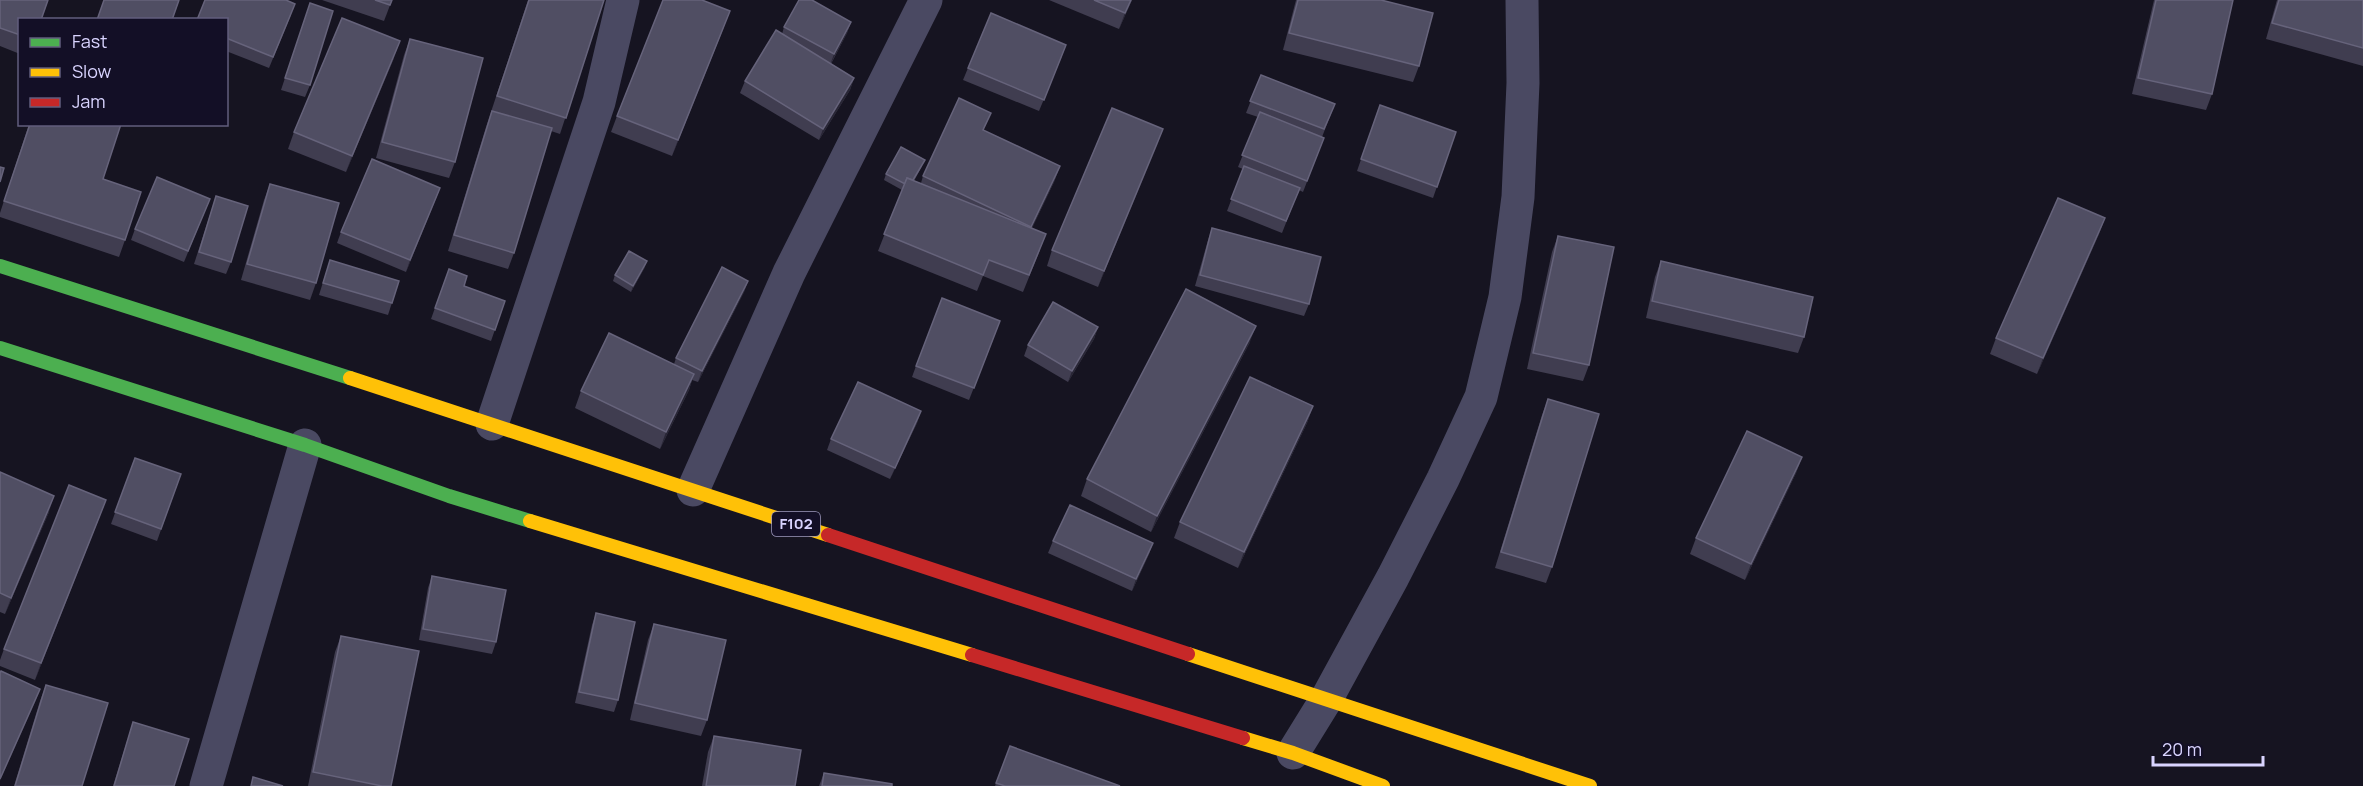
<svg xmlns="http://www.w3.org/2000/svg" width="2363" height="786" viewBox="0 0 2363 786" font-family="Manrope,sans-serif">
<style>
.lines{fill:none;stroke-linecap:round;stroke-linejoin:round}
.street{stroke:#4a4962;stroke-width:33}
.fast{stroke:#4caf50;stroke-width:14}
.slow{stroke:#ffc107;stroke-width:14}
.jam{stroke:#c62828;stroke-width:14}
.wall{fill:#403d50}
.shaded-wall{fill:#282635}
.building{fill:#504e63;stroke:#66637b;stroke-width:1.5}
.labels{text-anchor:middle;stroke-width:4.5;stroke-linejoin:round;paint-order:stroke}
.shield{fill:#130f26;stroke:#9e99be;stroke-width:1.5}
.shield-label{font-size:15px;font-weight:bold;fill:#d9d4ff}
</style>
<rect width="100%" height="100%" fill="#161421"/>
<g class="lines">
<g class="street">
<path d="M492,424l107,-322 24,-102"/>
<path d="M693,490l96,-217 137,-273"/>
<path d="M1293,753l34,-55 66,-121 50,-98 38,-82 24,-100 13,-100 5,-114 -1,-83"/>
<path d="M206,786l99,-341"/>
</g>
<g class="fast">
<path d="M0,266l350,112"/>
<path d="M0,348l305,97 144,51 81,25"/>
</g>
<g class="slow">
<path d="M350,378l478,157"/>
<path d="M530,521l442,134"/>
<path d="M1188,654l402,132"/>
<path d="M1243,738l50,15 90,33"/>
</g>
<g class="jam">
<path d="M828,535l360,119"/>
<path d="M972,655l271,83"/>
</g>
</g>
<g class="wall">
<path d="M0,0l20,20v34l-20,-8z"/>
<path d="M322,0h70l-8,21z"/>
<path d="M528,0h76l-44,134 -9,-3 -37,122 -6,16 -60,-18 38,-124z"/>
<path d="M1049,0h83l-13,29z"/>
<path d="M1296,0h85l38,66 -6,16 -130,-32z"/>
<path d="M2154,0h79l-21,94 -6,16 -74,-16z"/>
<path d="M2277,0h86v66l-97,-27z"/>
<path d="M310,3v82l-5,12 -24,-7z"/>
<path d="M291,15l-22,53 -43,-17v-31z"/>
<path d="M851,22l-4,11 -16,31 23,14 -4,12 -31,50 -79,-47 5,-12 37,-47 2,-7z"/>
<path d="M724,27l-52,129 -61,-24 6,-16z"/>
<path d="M410,39l45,123 -6,16 -73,-20 28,-103z"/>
<path d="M1062,56l-23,55 -76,-31 5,-12z"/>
<path d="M394,58l-48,114 -58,-23 6,-17z"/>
<path d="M1261,75l74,29 -13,33 2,1 -21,54 -4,-2 -17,43 -55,-22 16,-42 -5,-2 20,-50 -12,-4z"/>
<path d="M1380,105l76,27 -23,66 -76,-27z"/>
<path d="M29,124h92l-18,55 22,61 -6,17 -119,-40v-4z"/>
<path d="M1163,129l-65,158 -51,-21 5,-16z"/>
<path d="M984,131l76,35 -6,16 -22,46 8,22 -17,42 -40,-16 -6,15 -99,-40 24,-61 -18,-10 2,-6 36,-8 -8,15 7,2 2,-7z"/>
<path d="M270,184l46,99 -6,17 -69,-20 23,-80z"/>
<path d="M440,188l-34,84 -69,-29 4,-11z"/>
<path d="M216,196l15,66 -5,12 -32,-10z"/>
<path d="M210,199l-26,63 -53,-22 4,-11z"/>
<path d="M2105,218l-6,16 -62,140 -47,-20 6,-16z"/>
<path d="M1212,228l97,76 -5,12 -109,-30 13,-46z"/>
<path d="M1558,236l31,129 -6,16 -56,-12 25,-117z"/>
<path d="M330,260l69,21 -11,34 -69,-20z"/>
<path d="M1661,261l143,76 -6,16 -152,-35 9,-41z"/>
<path d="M645,267l-14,25 -18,-11 2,-6z"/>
<path d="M449,269l15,17 41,15 -14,40 -60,-22z"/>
<path d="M748,281l-4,11 -46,90 -6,-2 -3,10 -29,59 -85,-41 6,-17 93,-27 2,-6z"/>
<path d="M1000,321l-31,79 -57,-23 4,-11z"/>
<path d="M1098,327l-4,12 -26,43 -44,-26 4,-11z"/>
<path d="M1250,342l-99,190 -70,-36 6,-17z"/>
<path d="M1548,399l4,168 -6,16 -51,-15 47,-153z"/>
<path d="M1313,406l-6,17 -69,145 -64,-30 6,-16z"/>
<path d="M921,411l-4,12 -27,56 -63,-29 4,-11z"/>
<path d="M1802,457l-6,16 -51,107 -55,-26 6,-16z"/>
<path d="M135,458l46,16 -24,67 -46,-17z"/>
<path d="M0,472l49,40 -44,102 -5,-2z"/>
<path d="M106,500l-71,180 -35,-14v-6l4,-11z"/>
<path d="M1053,541l100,2 -4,11 -17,37 -84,-38z"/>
<path d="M432,576l64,66 -4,12 -73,-14 9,-52z"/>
<path d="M596,613l22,87 -4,12 -39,-9 17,-78z"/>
<path d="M654,624l53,96 -6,16 -71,-16 18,-80z"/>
<path d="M341,636l50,150h-83l27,-134z"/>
<path d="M46,685l36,101h-68l26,-85z"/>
<path d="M133,722l41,64h-61z"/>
<path d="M714,736l81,50h-93l6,-34z"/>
<path d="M1010,746l110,40h-125z"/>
<path d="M824,773l68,13h-73z"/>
</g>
<g class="shaded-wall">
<path d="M1131,0h1l-13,29 6,-16z"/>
<path d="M730,11l-6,16 -52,129 6,-16z"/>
<path d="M851,22l-4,11 -17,32 4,-11z"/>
<path d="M400,41l-6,17 -48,114 6,-16z"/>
<path d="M854,78l-4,12 -31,50 4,-11z"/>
<path d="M1163,129l-6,17 -59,141 6,-16z"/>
<path d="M1060,166l-6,16 -29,61 6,-16z"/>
<path d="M440,188l-4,11 -30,73 4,-12z"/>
<path d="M2105,218l-6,16 -62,140 6,-16z"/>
<path d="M647,261l-2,6 -14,25 2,-6z"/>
<path d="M748,281l-4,11 -46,90 4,-11z"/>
<path d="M1256,326l-6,16 -99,190 6,-16z"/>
<path d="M1098,327l-4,12 -26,43 4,-11z"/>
<path d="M694,374l-5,16 -29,59 6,-17z"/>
<path d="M1313,406l-6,17 -69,145 6,-16z"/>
<path d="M921,411l-4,12 -27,56 5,-11z"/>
<path d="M1802,457l-6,16 -51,107 6,-16z"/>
<path d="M54,496l-5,16 -44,102 6,-16z"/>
<path d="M106,500l-6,16 -65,164 6,-17z"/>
<path d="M1153,543l-4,11 -17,37 4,-12z"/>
<path d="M40,689l-4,11 -36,81v-2z"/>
</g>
<g class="building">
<path d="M0,0h48l-7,20h-21v15l-20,-7z"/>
<path d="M104,0h75l-7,20h-75z"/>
<path d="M205,0h81l9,4 -22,53 -47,-19v-18h-29z"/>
<path d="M375,0h17l-2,5z"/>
<path d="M529,0h75l-38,118 -69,-22z"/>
<path d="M663,0h39l28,11 -52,129 -61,-24z"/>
<path d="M799,0h13l39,22 -17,32 -50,-27z"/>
<path d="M1094,0h37l-6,13z"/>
<path d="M1298,0h83l52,13 -14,53 -130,-33z"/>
<path d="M2156,0h77l-21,94 -74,-16z"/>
<path d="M2279,0h84v48l-91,-25z"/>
<path d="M310,3l23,8 -23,74 -25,-7z"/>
<path d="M991,13l75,32 -22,55 -76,-32z"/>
<path d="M342,18l58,23 -48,115 -58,-24z"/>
<path d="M776,30l78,48 -31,51 -78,-48z"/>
<path d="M410,39l73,19 -28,104 -73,-20z"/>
<path d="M1261,75l74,29 -11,25 -74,-28z"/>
<path d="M959,98l32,15 -8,17 77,36 -29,61 -108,-51z"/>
<path d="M1380,105l76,27 -19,55 -76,-28z"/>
<path d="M1112,108l51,21 -59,142 -52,-21z"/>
<path d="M492,111l60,17 -38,125 -60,-18z"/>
<path d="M1260,112l64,26 -17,43 -65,-26z"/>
<path d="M30,124h91l-18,55 38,13 -16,48 -121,-39z"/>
<path d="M901,147l24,13 -12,20 -6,-2 -2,6 -19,-10z"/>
<path d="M372,159l68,29 -30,72 -69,-28z"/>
<path d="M1244,166l56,22 -14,33 -55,-22z"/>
<path d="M0,167l4,1 -4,14z"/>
<path d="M157,177l53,22 -22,52 -53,-22z"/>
<path d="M907,178l139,56 -17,41 -40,-15 -6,15 -99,-41z"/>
<path d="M270,184l69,19 -23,80 -69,-19z"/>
<path d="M216,196l32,10 -17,56 -32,-10z"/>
<path d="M2058,198l47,20 -62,140 -47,-20z"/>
<path d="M1212,228l109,29 -12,47 -109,-29z"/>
<path d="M1558,236l56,11 -25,118 -56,-12z"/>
<path d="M629,251l18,10 -14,25 -18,-11z"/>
<path d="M330,260l69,21 -7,22 -69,-20z"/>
<path d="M1661,261l152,36 -9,40 -152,-36z"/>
<path d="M722,267l26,14 -46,90 -26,-13z"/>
<path d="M449,269l18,7 -3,10 41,15 -10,29 -60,-22z"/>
<path d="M1186,289l70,37 -99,190 -70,-37z"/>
<path d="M942,298l58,23 -26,67 -58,-22z"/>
<path d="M1053,302l45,25 -26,44 -44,-26z"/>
<path d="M609,333l85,41 -28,58 -85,-41z"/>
<path d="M1250,377l63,29 -69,146 -64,-30z"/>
<path d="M858,382l63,29 -26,57 -64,-29z"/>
<path d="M1548,399l51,15 -47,153 -51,-15z"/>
<path d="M1747,431l55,26 -51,107 -55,-26z"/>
<path d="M135,458l46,16 -20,55 -46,-17z"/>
<path d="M0,472l54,24 -43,102 -11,-5z"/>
<path d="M69,485l37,15 -65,163 -37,-14z"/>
<path d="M1070,505l83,38 -17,36 -83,-38z"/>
<path d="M432,576l74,14 -10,52 -73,-13z"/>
<path d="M596,613l39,9 -17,78 -39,-8z"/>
<path d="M654,624l72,16 -19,80 -72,-17z"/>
<path d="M341,636l78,15 -28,135h-9l-69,-14z"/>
<path d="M1,671l39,18 -40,90v-106z"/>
<path d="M46,685l62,18 -26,83h-67z"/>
<path d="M133,722l56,17 -15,47h-60z"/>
<path d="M714,736l87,14 -6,36h-89z"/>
<path d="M1010,746l110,40h-115l-9,-3z"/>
<path d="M824,773l68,11v2h-70z"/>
<path d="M253,777l30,9h-32z"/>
</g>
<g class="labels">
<rect class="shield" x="772" y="512" width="48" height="24" rx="4.5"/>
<g class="shield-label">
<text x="796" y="529">F102</text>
</g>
</g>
<rect x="18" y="18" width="210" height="108" fill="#130f26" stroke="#625e7d" stroke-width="1.5"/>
<rect x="30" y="38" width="30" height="9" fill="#4caf50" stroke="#625e7d" stroke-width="1.5"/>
<text x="72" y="48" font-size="18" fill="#d9d4ff">Fast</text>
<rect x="30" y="68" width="30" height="9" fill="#ffc107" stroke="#625e7d" stroke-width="1.5"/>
<text x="72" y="78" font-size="18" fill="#d9d4ff">Slow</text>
<rect x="30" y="98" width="30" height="9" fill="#c62828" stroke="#625e7d" stroke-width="1.5"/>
<text x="72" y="108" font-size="18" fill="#d9d4ff">Jam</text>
<path d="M2153 756v9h110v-9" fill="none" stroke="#d9d4ff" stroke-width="3"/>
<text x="2162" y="756" font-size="18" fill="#d9d4ff" stroke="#130f26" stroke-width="4.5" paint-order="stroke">20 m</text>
</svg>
